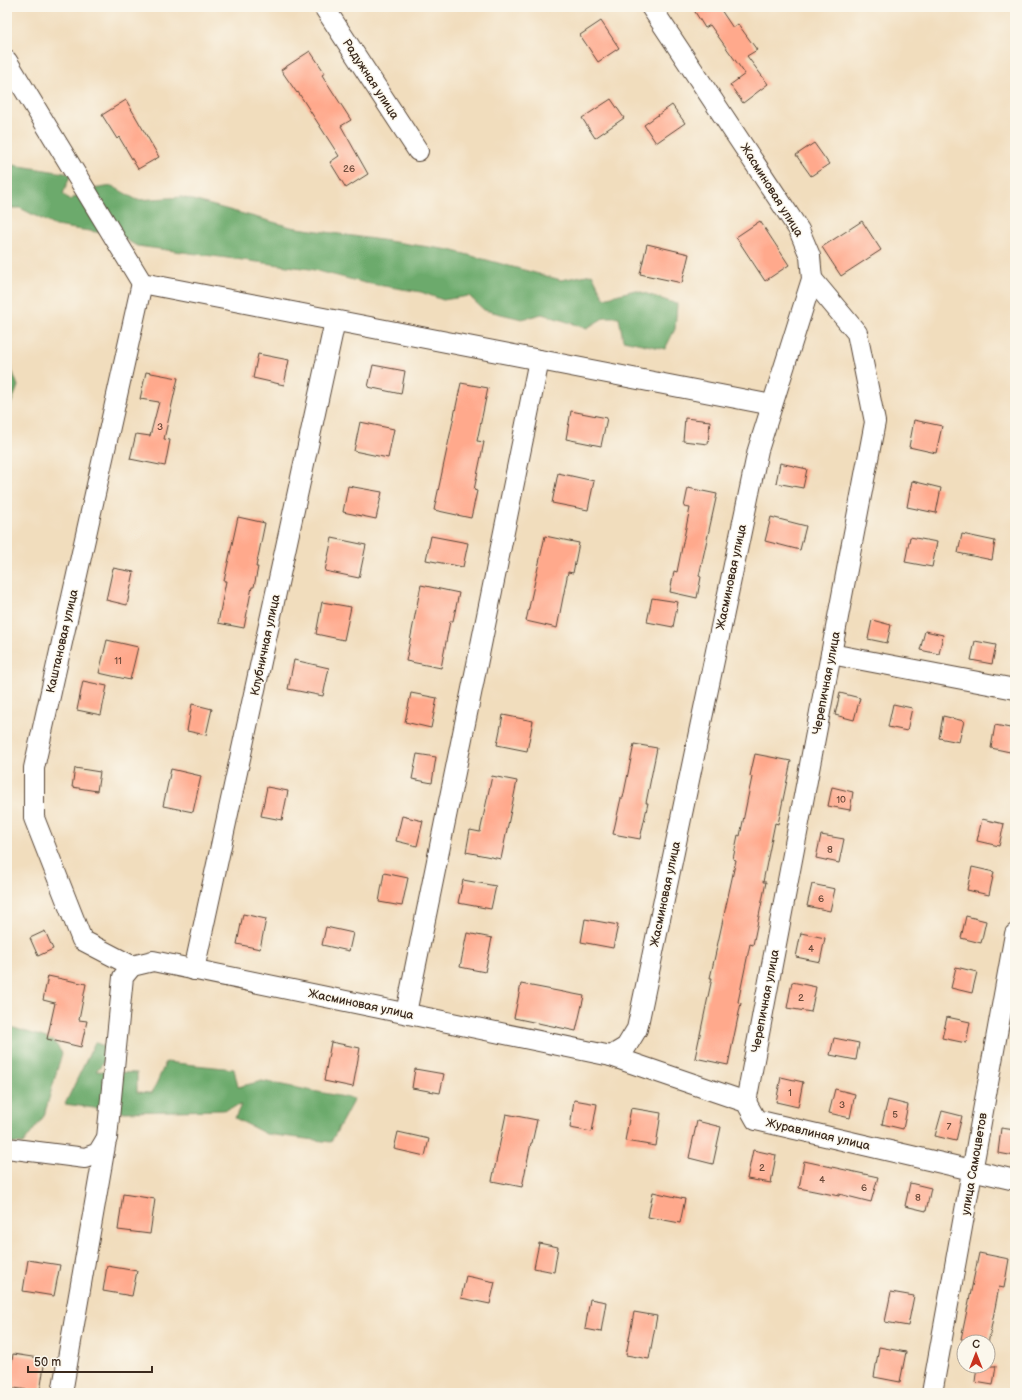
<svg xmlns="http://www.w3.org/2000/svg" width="1022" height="1400" viewBox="0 0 1022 1400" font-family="'Balsamiq Sans',sans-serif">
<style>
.green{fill:#85c57d;stroke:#60784e}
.forest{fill:#6caa6c;stroke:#546a45}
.building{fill:#ffa98c}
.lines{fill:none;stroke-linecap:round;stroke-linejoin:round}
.minor-casing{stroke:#564536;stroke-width:22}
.minor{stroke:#fff;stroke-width:20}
.labels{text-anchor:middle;stroke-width:3;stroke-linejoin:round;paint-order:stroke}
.number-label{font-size:10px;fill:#6c4a3a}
.street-label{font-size:12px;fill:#3b2a1e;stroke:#fbf7ec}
</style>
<rect width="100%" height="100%" fill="#fbf7ec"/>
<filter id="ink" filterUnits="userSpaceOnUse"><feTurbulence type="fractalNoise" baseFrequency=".025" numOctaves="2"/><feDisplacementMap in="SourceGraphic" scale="8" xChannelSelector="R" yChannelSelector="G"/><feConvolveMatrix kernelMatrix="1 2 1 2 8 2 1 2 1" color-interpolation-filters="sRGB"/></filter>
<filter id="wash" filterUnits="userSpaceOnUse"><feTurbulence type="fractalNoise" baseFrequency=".012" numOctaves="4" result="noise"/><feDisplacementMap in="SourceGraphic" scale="16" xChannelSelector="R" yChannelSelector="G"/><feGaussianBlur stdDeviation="0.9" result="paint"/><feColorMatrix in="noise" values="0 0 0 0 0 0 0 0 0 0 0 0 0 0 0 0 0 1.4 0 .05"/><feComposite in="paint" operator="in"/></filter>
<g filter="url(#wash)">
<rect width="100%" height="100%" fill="#f1ddbd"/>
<path class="green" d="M1015,311v63l-5,-23z"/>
<g class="forest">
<path d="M7,164l64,10 -8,20 7,6 16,-10 26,-4 25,14 45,-3 109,30 159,23 111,30 31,-6 12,24 31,-8 42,14 -2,25 -10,20 -42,-9 -4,-23h-14l-18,11 -45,-14 -20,5 -38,-9 -15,-14 -26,4 -22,-8 -56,-9 -55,-14 -173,-23 -20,-11 -62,-9 -35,-18h-13z"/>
<path d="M7,357l11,29 -11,29z"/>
<path d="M11,1027l42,13 9,13 -18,63 -21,28 -16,-1v-108z"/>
<path d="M95,1042l18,9 -17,20 41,2v19l15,1 14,-31 68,7 4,18 24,-6 92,18 -23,43 -65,-8 -31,-16 6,-13 -18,5 -100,2 -58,-8z"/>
</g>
<g id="blocks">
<g class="building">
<path d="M692,7h27l14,21 5,-4 19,26 -10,6 21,28 -25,19 -13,-18 15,-11 -35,-49 -5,3z"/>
<path d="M601,21l18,27 -21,14 -18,-27z"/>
<path d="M310,51l15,22 -3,2 29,45 -10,6 27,48 -22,14 -16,-26 9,-6 -41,-64 -1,1 -16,-23z"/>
<path d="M611,99l13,19 -29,20 -13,-20z"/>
<path d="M126,100l33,57 -21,12 -19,-32 -2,2 -15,-24z"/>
<path d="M672,105l13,18 -29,20 -12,-18z"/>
<path d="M814,143l15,21 -18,12 -15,-21z"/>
<path d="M760,221l29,44 -24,16 -29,-44z"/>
<path d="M862,221l19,29 -40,26 -19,-29z"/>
<path d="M647,244l42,10 -7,29 -42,-9z"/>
<path d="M258,354l31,6 -5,25 -31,-7z"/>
<path d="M373,365l32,6 -4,23 -33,-7z"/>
<path d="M146,372l32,6 -14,61 6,1 -5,26 -35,-7 6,-25 14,2 9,-34 -19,-3z"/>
<path d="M461,383l27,5 -11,53 7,1 -10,48 3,1 -6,27 -37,-8z"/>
<path d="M571,411l36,7 -6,28 -35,-7z"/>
<path d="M685,418l25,3 -2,23 -25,-3z"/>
<path d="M914,420l28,6 -6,27 -27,-6z"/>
<path d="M360,422l34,7 -6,29 -34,-7z"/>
<path d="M780,463l27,6 -4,19 -27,-5z"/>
<path d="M558,473l36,8 -6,29 -36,-7z"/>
<path d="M912,481l29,7 -5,25 -29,-6z"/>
<path d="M348,486l34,6 -6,27 -33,-7z"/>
<path d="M688,488l29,6 -18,82 2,1 -4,21 -27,-6 4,-21 3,1 13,-64 -6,-1z"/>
<path d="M238,517l27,6 -9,44h2l-4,20h-2l-8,41 -26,-5 8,-42h-2z"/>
<path d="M771,517l35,9 -6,24 -35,-9z"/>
<path d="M962,534l33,7 -3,19 -34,-7z"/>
<path d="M431,536l37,7 -5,24 -37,-7z"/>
<path d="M545,536l34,7 -6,30 -5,-1 -11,56 -31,-7z"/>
<path d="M910,537l27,5 -5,25 -27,-5z"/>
<path d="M332,538l34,7 -7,33 -34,-7z"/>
<path d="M113,568l21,4 -7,33 -21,-5z"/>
<path d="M421,585l38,8 -6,28h-3l-9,47 -35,-7z"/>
<path d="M652,598l26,4 -5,25 -26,-5z"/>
<path d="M322,602l29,5 -7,33 -28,-6z"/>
<path d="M872,620l19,5 -4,18 -19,-4z"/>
<path d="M925,631l18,4 -4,19 -19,-4z"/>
<path d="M107,640l31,7 -8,33 -31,-7z"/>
<path d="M975,641l21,4 -4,19 -21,-4z"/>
<path d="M294,660l35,8 -6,28 -35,-7z"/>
<path d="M83,681l24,5 -6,29 -24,-5z"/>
<path d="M411,693l26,5 -6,30 -26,-6z"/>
<path d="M840,693l20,5 -6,22 -19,-5z"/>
<path d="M192,704l20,5 -6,26 -19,-4z"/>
<path d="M893,704l19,4 -5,23 -19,-4z"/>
<path d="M503,715l30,6 -6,30 -30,-6z"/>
<path d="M943,716l21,5 -5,21 -20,-4z"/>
<path d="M995,725l20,4 -5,23 -19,-4z"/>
<path d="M634,744l23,4 -11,55h2l-8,36 -27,-5 8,-36h2z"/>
<path d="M417,754l19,3 -4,26 -20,-4z"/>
<path d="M755,754l36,7 -13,63 -3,-1 -12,59h3l-13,63 -3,-1 -12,58 3,1 -13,62 -33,-7 17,-80h-2l5,-22 21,-96 -3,-1 5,-24 2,1 12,-59 -2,-1z"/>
<path d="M75,768l25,4 -3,19 -25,-4z"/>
<path d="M171,769l30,7 -8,36 -30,-6z"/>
<path d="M492,776l25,5 -16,78 -35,-7 4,-22 10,2z"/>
<path d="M267,787l21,4 -6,29 -21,-4z"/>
<path d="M832,787l21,5 -3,18 -22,-4z"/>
<path d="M402,816l21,5 -6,25 -21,-5z"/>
<path d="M982,819l22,5 -5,22 -22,-5z"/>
<path d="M821,835l23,4 -5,24 -23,-5z"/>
<path d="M972,867l22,5 -5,23 -22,-5z"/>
<path d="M384,873l24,5 -6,28 -23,-4z"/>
<path d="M463,880l33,6 -5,23 -33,-6z"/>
<path d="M812,884l23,5 -5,22 -23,-5z"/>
<path d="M243,914l23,5 -6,30 -23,-5z"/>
<path d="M966,916l20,5 -5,22 -20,-5z"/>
<path d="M585,919l33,6 -5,23 -32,-6z"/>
<path d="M326,927l27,6 -4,18 -27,-6z"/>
<path d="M45,931l8,18 -15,7 -8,-18z"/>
<path d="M467,933l25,5 -7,34 -25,-5z"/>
<path d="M801,933l24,5 -5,24 -24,-5z"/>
<path d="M956,967l21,5 -5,21 -21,-5z"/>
<path d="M48,976l38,8 -7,36 8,1 -6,26 -34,-8 8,-36 -12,-3z"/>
<path d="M792,982l24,5 -5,25 -24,-4z"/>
<path d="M521,984l63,12 -8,35 -62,-13z"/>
<path d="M947,1017l23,5 -4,21 -24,-5z"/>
<path d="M834,1038l25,5 -3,17 -26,-5z"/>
<path d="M331,1042l29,6 -7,39 -29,-6z"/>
<path d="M415,1069l29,5 -4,19 -28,-5z"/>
<path d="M781,1077l22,5 -5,25 -22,-5z"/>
<path d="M835,1089l20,5 -5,24 -21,-5z"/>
<path d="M574,1100l23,4 -5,28 -22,-4z"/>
<path d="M888,1100l20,5 -5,24 -21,-5z"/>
<path d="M631,1108l30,5 -5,33 -31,-5z"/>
<path d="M942,1111l20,5 -6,25 -21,-5z"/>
<path d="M506,1114l31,6 -5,23h-1l-9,44 -30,-6z"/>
<path d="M697,1121l24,6 -8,37 -24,-6z"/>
<path d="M1001,1128l14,2v26l-17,-3z"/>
<path d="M398,1132l31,7 -4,17 -31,-7z"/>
<path d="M753,1150l23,5 -5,28 -24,-4z"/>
<path d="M804,1161l74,16 -7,25 -32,-8v2l-40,-8z"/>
<path d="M910,1183l21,5 -5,23 -21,-5z"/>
<path d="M653,1192l32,7 -5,24 -32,-6z"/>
<path d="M123,1194l32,5 -5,35 -32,-4z"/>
<path d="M539,1243l19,4 -4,25 -20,-4z"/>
<path d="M979,1253l30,6 -5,29 -5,-1 -11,57v-2h-12l-15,-3z"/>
<path d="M28,1260l32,5 -6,31 -31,-5z"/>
<path d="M107,1266l30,5 -5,25 -29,-5z"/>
<path d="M466,1276l29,6 -5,22 -29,-6z"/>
<path d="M891,1292l23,4 -6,30 -23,-4z"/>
<path d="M590,1299l16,3 -5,30 -16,-3z"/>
<path d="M634,1312l23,4 -8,43 -23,-4z"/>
<path d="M879,1347l27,5 -6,30 -26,-5z"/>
<path d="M13,1354l32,5 -5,33 -32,-5z"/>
<path d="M977,1366h19l-3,19 -18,-3z"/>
</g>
</g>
</g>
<g filter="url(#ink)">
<use href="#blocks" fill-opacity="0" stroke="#564536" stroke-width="1"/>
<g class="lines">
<defs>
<g id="minor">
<path d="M324,7l94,144"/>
<path d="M7,61l135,222 630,122"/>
<path d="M831,654l184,35"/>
<path d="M132,966l-50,-26 -48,-122v-50l108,-485"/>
<path d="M194,970l141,-649"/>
<path d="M406,1013l133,-653"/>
<path d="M611,1056l135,46 10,18 259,60"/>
<path d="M746,1102l129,-680 -18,-89 -45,-54"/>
<path d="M7,1148l78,10 13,-5 9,-15 16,-161 9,-11 21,-5 458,95 15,-9 11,-18 121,-579 54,-171 -2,-23 -11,-26 -148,-223"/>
<path d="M62,1393l44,-253"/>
<path d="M932,1393l83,-459"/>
</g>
</defs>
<use href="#minor" class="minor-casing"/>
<use href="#minor" class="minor"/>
</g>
</g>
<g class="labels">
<g class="number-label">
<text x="349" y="172">26</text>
<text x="160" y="430">3</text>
<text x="118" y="664">11</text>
<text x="841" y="803">10</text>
<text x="830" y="853">8</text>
<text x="821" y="902">6</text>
<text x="811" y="952">4</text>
<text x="801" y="1001">2</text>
<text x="790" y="1096">1</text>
<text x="842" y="1108">3</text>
<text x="895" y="1118">5</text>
<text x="949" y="1130">7</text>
<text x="762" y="1171">2</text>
<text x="822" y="1183">4</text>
<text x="864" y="1191">6</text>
<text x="918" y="1201">8</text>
</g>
<g class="street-label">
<text transform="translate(371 79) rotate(57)" y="4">Радужная улица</text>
<text transform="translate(772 190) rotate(58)" y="4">Жасминовая улица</text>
<text transform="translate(731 577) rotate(-78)" y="4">Жасминовая улица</text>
<text transform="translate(62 641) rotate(-77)" y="4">Каштановая улица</text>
<text transform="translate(265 645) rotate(-78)" y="4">Клубничная улица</text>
<text transform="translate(826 683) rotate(-79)" y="4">Черепичная улица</text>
<text transform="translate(665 894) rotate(-78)" y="4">Жасминовая улица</text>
<text transform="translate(765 1001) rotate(-79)" y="4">Черепичная улица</text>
<text transform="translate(361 1004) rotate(12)" y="4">Жасминовая улица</text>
<text transform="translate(818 1134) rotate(13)" y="4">Журавлиная улица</text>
<text transform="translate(974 1164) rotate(-80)" y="4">улица Самоцветов</text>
</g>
</g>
<rect width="1022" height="1400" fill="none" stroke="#fbf7ec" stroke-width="24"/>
<g transform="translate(976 1354)"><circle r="19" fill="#fbf7ec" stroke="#aea59a"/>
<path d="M0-3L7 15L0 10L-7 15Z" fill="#c8321e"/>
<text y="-6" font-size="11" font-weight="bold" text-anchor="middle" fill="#3b2a1e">С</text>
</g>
<path d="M28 1366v6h124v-6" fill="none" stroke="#3b2a1e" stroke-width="2"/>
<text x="34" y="1366" font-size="12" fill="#3b2a1e" stroke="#fbf7ec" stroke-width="3" paint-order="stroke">50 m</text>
</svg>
